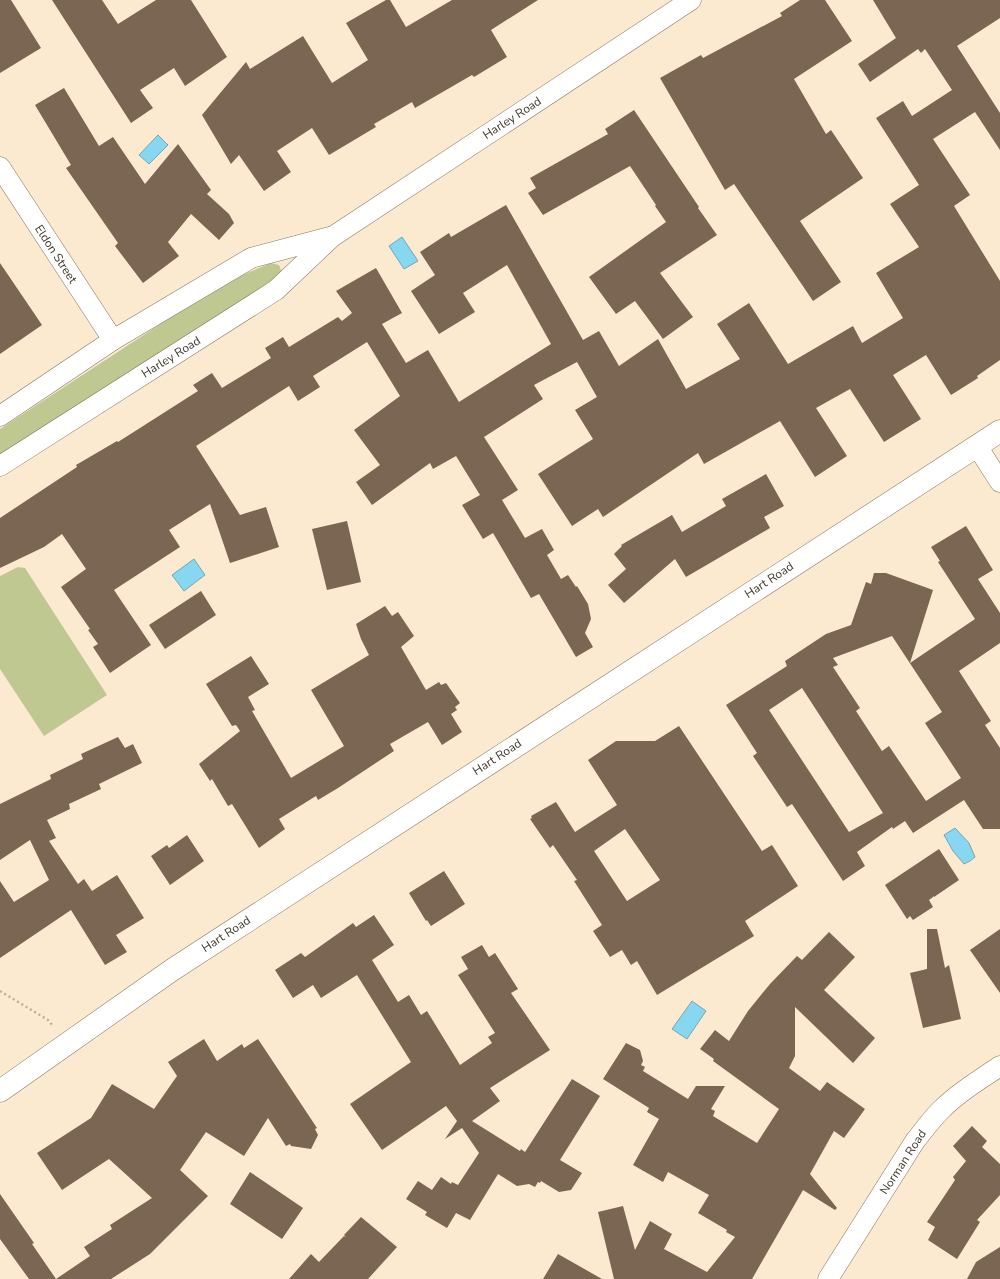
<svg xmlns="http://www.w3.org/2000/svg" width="1000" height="1279" viewBox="0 0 1000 1279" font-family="'Nunito Sans',sans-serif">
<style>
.green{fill:#c0c891}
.water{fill:#87d7f0;stroke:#71a7b6}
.building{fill:#7b6553;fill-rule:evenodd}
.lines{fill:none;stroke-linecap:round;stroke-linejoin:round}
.street-casing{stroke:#877860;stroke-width:21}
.secondary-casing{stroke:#877860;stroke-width:23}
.path{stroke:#bcaf9a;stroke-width:2.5;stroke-dasharray:2 3;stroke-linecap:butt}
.street{stroke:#fff;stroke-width:20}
.secondary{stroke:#fff;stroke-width:22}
.labels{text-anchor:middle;stroke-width:4;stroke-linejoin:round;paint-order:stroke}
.street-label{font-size:12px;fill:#3e382d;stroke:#fff}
</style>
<rect width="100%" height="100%" fill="#fbead0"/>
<g class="green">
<path d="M271,263l8,2 2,5 -3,7 -278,181v-29l223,-146z"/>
<path d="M18,567l7,1 82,127 -63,41 -44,-67v-93z"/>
</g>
<g class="water">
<path d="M158,135l10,10 -19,19 -10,-9z"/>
<path d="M402,237l16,24 -14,8 -15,-23z"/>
<path d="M194,559l11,16 -21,16 -12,-16z"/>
<path d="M955,828l14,15 6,14 -5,4 -6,3 -11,-13 -9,-16z"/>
<path d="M692,1001l14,10 -19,28 -15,-10z"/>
</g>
<g class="building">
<path d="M0,0h11l30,48 -41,25z"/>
<path d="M52,0h50l16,24 38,-24h35l36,57 -42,29 -11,-18 -34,22 13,18 -22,15z"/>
<path d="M386,0h4l16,27 46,-27h86l-47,30 16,27 -33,20 -2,-2 -57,33 -3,-6 -38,22 2,3 -47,28 -17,-27 -35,23 14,21 -27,19 -25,-36 -8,9 -29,-49 44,-53 4,7 53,-33 29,47 36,-23 -22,-37z"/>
<path d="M800,0h25l27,41 -58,38 32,55 5,-4 32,48 -63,43 41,61 -28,19 -79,-117 -9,6 -65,-112 41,-23 2,3 79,-42 -2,-3z"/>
<path d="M873,0h127v18l-43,28 43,67v37l-25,-38 -42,27 37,56 -16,11 46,75v79l-23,16 1,2 -27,17 -25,-40 -33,20 28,44 -37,23 -34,-53 -34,19 31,48 -32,21 -35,-56 -76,43 -6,-11 -95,64 -5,-8 -26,17 -34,-52 55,-35 -18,-29 22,-13 -20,-35 -43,23 9,14 -59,38 34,53 -16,10 23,38 17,-9 12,21 -7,5 14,24 7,-4 8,12 1,-1 11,18 3,15 -6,14 8,14 -17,10 -37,-63 -8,4 -38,-65 -10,6 -21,-34 18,-10 -24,-39 -23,13 -3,-6 -58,42 -16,-23 24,-17 -26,-35 46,-34 -33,-54 -54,34 7,11 -22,14 -9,-15 -93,60 44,69 26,-8 13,40 -49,16 -20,-59 -41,26 11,17 -66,43 37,55 -41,28 -17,-26 5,-3 -10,-14 2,-1 -29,-42 25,-18 -24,-35 -18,13 -44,21v-50l77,-51 -1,-2 41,-24 1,1 80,-51 -5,-6 19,-12 10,15 49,-30 -6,-10 18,-11 6,10 49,-30 4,4 10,-8 -16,-22 40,-23 26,45 -20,11 24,39 22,-13 31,52 92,-58 -44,-79 -44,28 12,19 -36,22 -28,-43 24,-16 -15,-23 29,-19 2,4 55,-32 77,135 16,-9 20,35 39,-27 28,50 54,-30 -23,-35 32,-21 39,61 65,-38 9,17 41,-25 -27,-45 43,-26 -29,-43 29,-19 -43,-67 27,-17 9,15 40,-26 -27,-41 -4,4 -3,-4 -48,33 -12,-18 38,-26z"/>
<path d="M64,88l35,58 14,-9 32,47 33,-40 33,46 -4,4 22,20 5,9 -15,17 -28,-26 -23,28 11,14 -36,27 -28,-37 3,-3 -52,-75 5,-3 -36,-60z"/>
<path d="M634,110l65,97 -1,1 19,27 -57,38 33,44 -30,22 -28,-38 -19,13 -27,-37 77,-55 -11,-16 1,-1 -26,-39 -87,49 -15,-22 8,-5 -6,-10 78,-44 -3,-5z"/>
<path d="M0,263l42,62 -42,29z"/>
<path d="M766,474l18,32 -20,11 6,11 -84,49 -11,-18 -51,44 -16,-18 18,-16 -12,-15 8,-8 -1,-1 51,-30 10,17 44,-26 -4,-7z"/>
<path d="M347,521l14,61 -34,8 -15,-61z"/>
<path d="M966,526l27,44 -15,9 22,34v30l-41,28 32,50 -6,4 15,23v81h-17l-19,-29 -51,33 -8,-12 -12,8 -1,-2 -35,25 8,14 -22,15 -51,-77 -5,3 -34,-51 4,-3 -31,-48 61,-39 -2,-5 41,-27 25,-9 15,-43 5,2 3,-11h12l47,17 -23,73 65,-44 -37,-57 2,-1 -9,-14zM892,636l50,76 -17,11 36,55 -35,23 -37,-55 -7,5 -26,-40 4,-3 -27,-41 5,-2 -5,-7zM802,688l81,125 -34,19 -80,-122z"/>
<path d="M201,591l15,24 -51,34 -16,-24z"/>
<path d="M385,606l7,10 6,-4 16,24 -13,11 25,43 13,-8 2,3 5,-2 14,20 -5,4 2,3 -6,4 11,18 -20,13 -14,-23 -38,22 4,7 -56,37 -20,12 -2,-4 -37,23 6,10 -26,19 -27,-44 -4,2 -16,-27 -2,2 -11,-17 41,-33 -4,-6 -4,1 -26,-42 45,-28 18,28 -21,13 7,13 -3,1 39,67 53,-32 -33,-56 58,-35 -8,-16 -5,-15z"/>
<path d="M679,726l83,125 10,-6 26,41 -53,35 9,15 -97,59 -20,-34 -6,4 -9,-15 -12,7 -17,-26 9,-6 -28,-44 3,-1 -24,-35 -3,3 -20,-29 2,-1 -1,-2 25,-14 19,30 42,-27 -29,-45 28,-19h39zM625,829l35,51 -33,21 -33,-50z"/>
<path d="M118,737l7,11 8,-4 9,19 -43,21 2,5 -32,15 1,5 -23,11 9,18 -7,3 29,43 6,-5 8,12 25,-16 27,43 -28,17 11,17 -22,13 -34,-55 -71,48v-77l14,21 35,-22 -19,-40 -30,20v-56l51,-25 -1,-4 33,-16 -2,-5z"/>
<path d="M187,835l17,26 -34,24 -19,-29 16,-11 2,3z"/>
<path d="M939,849l20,31 -25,17 -1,-1v1l-4,3 4,7 -20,13 -3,-4 -3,3 -22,-34z"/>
<path d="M444,871l21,33 -34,22 -4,-6 -1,1 -17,-28z"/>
<path d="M374,915l20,30 -22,15 26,42 11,-7 12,20 6,-4 33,54 32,-22 -4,-6 7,-4 -37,-58 10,-6 -7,-12 21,-12 7,12 6,-4 23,36 -7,4 39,57 -60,38 10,13 -28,20 48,30 1,-2 4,3 47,-73 28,17 -40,64 22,13 -11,17 -12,2 -18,-11 -1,2 -2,-1 -3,5 -6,-3 -12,2 -19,-12 -28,46 -14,-7 -9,15 -22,-13 2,-3 -21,-13 12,-18 14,9 9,-13 10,7 1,-2 6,3 21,-32 -17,-25 -17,11 12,-18 -11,-15 -64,44 -32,-46 61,-42 -54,-87 -36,23 -8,-13 -20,13 -18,-28 26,-17 4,4 48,-34 3,4z"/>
<path d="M927,929h10l8,39 4,-3 12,54 -38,9 -13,-55 17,-4z"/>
<path d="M1000,929v64l-30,-43z"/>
<path d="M829,932l26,25 -31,33 51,48 -22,25 -58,-56v49l-6,12 31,23 7,-9 38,27 -21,29 -10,-7 -24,43 27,34 -2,2 -32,-20 -51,89h-138l-16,-67 25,-6 12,44 15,-29 22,13 -8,15 43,23 28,-35 -9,-5 1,-2 -29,-17 11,-18 -41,-23 -5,10 -30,-17 26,-46 -12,-7 2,-4 -46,-29 23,-36 14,7 3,11 -2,4 4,2 -2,4 45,28 8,-13h29l-14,23 4,2 -2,5 44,27 22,-34 -66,-48 1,-2 -14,-10 15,-19 14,11 19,-30 22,-27 27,-28 5,4z"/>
<path d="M204,1039l13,22 25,-17 2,4 14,-9 59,89 -2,1 3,6 -7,14 -20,-3 -1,-2 -4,2 -18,-28 -24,38 -38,-24 -26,38 28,26 -58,58 -39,25h-82l-29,-40v-45l34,49 -2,1 24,35 34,-23 -6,-9 28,-18 -2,-4 42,-27 -43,-39 -47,31 -25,-37 54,-35 21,-34 42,25 23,-33 -9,-14z"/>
<path d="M972,1126l15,15 -5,6 18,17v31l-23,25 3,2 -23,37 -29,-19 7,-13 -8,-5 28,-42 -2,-3 13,-16 -13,-15z"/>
<path d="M250,1172l53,36 -21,31 -52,-35z"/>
<path d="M361,1217l36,30 -29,32h-79l22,-25 8,8 25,-26 2,1 -2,-2z"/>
<path d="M1000,1247v32h-33l9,-17z"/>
<path d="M558,1254l44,25h-59z"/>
</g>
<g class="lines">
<defs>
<g id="street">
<path d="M0,167l113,173"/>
<path d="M0,416l113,-76 138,-82 79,-21"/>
<path d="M977,446l23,36"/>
<path d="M0,466l276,-176 56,-53 359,-237"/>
<path d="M828,1279l87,-138c9,-11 17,-23 28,-33 17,-17 38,-29 57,-42"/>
</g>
<path id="secondary" d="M0,1091l172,-121 828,-539"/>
</defs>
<use href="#street" class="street-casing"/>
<use href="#secondary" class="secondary-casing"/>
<path class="path" d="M0,991l48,29 5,6"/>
<use href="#street" class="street"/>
<use href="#secondary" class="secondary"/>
</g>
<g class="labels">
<g class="street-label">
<text transform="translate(512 118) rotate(-33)" y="4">Harley Road</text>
<text transform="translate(56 254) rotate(57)" y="4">Eldon Street</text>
<text transform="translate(171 357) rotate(-32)" y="4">Harley Road</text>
<text transform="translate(769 580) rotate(-33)" y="4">Hart Road</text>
<text transform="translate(497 757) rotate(-33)" y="4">Hart Road</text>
<text transform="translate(226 934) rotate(-33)" y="4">Hart Road</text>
<text transform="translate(903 1162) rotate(-57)" y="4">Norman Road</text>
</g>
</g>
</svg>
